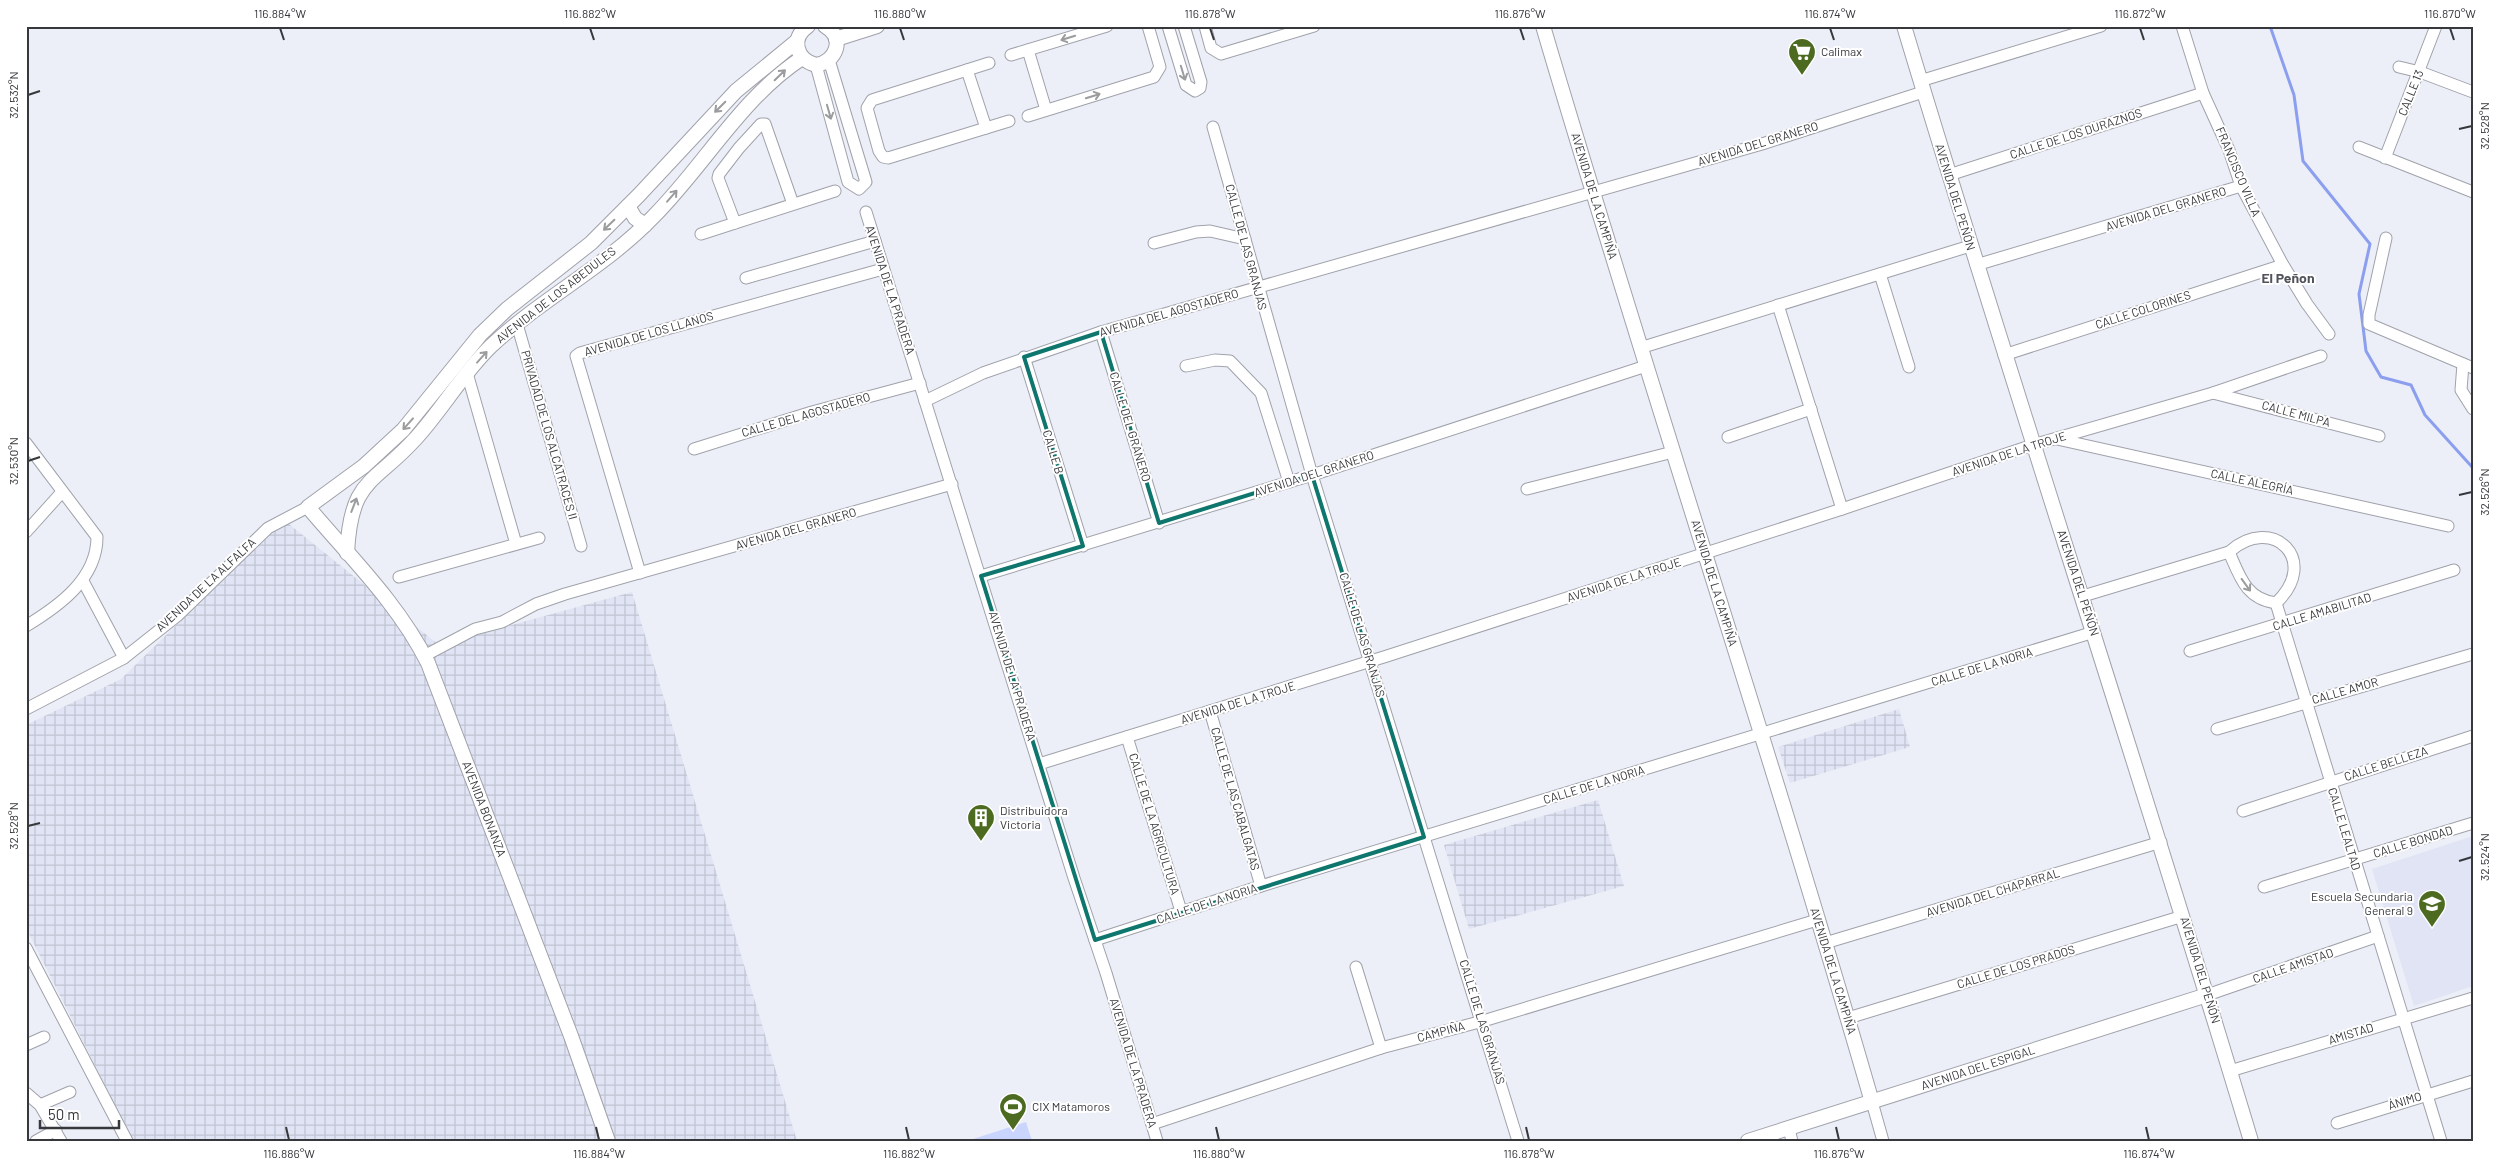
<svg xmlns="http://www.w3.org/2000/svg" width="2499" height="1167" viewBox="0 0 2499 1167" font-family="Barlow,sans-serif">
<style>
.built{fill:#e0e4f4}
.industrial{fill:url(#industrial-grid)}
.park{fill:#cad5fe}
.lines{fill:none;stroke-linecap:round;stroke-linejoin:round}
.stream{stroke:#8c9fef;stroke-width:3}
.minor-casing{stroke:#a0a2ab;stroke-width:13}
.tertiary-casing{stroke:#a0a2ab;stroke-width:16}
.minor{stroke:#fff;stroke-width:11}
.tertiary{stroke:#fff;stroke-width:14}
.oneway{stroke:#9b9c9e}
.marked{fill:none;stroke:#0f766e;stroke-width:4;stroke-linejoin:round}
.ticks{fill:none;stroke:#37383c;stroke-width:2}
.labels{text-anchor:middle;stroke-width:4;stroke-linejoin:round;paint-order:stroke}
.poi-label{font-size:12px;fill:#37383c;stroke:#fff;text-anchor:start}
.street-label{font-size:12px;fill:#37383c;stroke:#fff}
.neighbourhood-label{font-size:14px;font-weight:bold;fill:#51535b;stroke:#fff}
.neatline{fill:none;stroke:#37383c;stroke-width:2}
.ticks-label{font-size:12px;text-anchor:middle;fill:#37383c}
</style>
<defs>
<pattern id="industrial-grid" width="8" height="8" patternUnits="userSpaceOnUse" patternTransform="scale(1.25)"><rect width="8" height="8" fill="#e0e4f4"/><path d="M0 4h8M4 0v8" fill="none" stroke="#c1c4d2"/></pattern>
</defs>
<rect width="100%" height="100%" fill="#eceff8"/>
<path class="built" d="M2473,836v150l-59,20 -42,-137z"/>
<g class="industrial">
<path d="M284,520l155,125 193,-53 165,549h-664l-107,-213v-203l95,-46z"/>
<path d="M1899,709l11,38 -120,36 -12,-36z"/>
<path d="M1598,800l26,86 -155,43 -25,-84z"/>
</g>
<path class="park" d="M1026,1122l6,19h-65z"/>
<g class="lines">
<path class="stream" d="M2270,26l24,69 9,66 67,83 -11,50 7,57 15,26 30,8 14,30 48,53"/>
<defs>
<g id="minor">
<path d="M1168,26l18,59 9,6 5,-3 1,-6 -17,-56"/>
<path d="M1205,26l6,22 10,6 93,-28"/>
<path d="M2182,26l21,67 26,57 12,36 42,79 24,39 22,30"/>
<path d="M1028,50l18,60"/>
<path d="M1011,55l96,-29"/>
<path d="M989,63l-117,37 -5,8 12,43 4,6 5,1 121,-37"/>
<path d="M816,65l32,117 11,7 7,-7 -37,-122"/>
<path d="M2399,67l21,5 53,20"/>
<path d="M967,70l19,58"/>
<path d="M1920,81l181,-55"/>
<path d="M1028,116l126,-39 6,-10 -12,-41"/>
<path d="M1213,127l99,348 206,666"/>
<path d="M2359,147l114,45"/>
<path d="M2385,158l51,-132"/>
<path d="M1949,175l254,-82"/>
<path d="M866,212l208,666 32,95 51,168"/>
<path d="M735,223l-17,-45 1,-4 20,-26 22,-24h4l28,80"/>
<path d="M701,234l134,-43"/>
<path d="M2386,238l-17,77v9l104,44"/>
<path d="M1154,243l42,-11 14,-1 35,8"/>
<path d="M1976,265l265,-79"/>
<path d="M1880,274l29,93"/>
<path d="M746,278l129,-37"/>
<path d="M1778,305l64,204"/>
<path d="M517,324l64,222"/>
<path d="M1101,332l58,191"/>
<path d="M1640,348l330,-102"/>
<path d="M2004,355l279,-90"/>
<path d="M1024,357l59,189"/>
<path d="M2463,364l-2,26 12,19"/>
<path d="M1186,366l29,-6 15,1 31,32 28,89"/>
<path d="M467,373l49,171"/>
<path d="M2213,393l166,43"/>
<path d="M925,401l58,-28 118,-41 661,-188 161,-52"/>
<path d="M1728,437l83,-28"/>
<path d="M2057,439l391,87"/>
<path d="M26,443l71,94c0,42 -38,69 -71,89"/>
<path d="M694,449l118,-37 108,-29"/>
<path d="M1527,489l146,-37"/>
<path d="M26,532l36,-40"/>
<path d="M2229,552c11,25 17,47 47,51"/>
<path d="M640,573l-64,-217 4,-3 303,-84"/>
<path d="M981,576l331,-101 334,-109"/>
<path d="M399,577l140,-39"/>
<path d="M83,581l41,77"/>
<path d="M2083,596l146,-44c44,-39 92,9 47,51"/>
<path d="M2276,603l165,538"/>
<path d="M2190,651l264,-81"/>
<path d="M424,656l51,-27 27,-7 34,-18 29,-10 387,-110"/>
<path d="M26,709l98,-51 53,-42 91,-88 40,-21"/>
<path d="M1210,711l51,175"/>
<path d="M2217,729l256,-75"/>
<path d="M1127,737l54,174"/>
<path d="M1039,764l348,-108 455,-147 191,-64 180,-52 108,-37"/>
<path d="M2243,811l230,-75"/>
<path d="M2264,887l209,-64"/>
<path d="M1095,940l166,-54 833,-254"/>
<path d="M1825,943l336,-101"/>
<path d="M26,948l101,193"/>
<path d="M1356,967l25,81"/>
<path d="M2207,995l171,-59"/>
<path d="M1848,1018l335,-102"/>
<path d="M26,1045l18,-8"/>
<path d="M2230,1071l243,-73"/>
<path d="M26,1093l14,12 21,36"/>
<path d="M1872,1102l11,39"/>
<path d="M40,1105l30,-13"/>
<path d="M2337,1123l136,-42"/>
<path d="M1152,1124l229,-76 102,-27 334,-101"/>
<path d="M1789,1129l3,12"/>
<path d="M36,1141l20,-11"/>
</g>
<g id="tertiary">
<path d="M808,26c-18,12 -12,34 8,39 20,-3 30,-27 9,-39"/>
<path d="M1543,26c106,360 225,716 329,1076"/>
<path d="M1904,26c112,373 235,742 347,1115"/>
<path d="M836,39l41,-13"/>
<path d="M628,206l7,12 10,7"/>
<path d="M347,553c4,-76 26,-67 70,-116 26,-29 46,-64 74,-91 50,-47 114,-79 162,-129 51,-51 88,-119 149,-159"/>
<path d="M608,1141l-37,-105 -143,-373c-30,-60 -78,-106 -120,-156l56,-41 39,-36 77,-95 27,-26 84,-66 48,-48 97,-104 61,-50"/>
<path d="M1748,1141l459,-146"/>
</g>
</defs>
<use href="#minor" class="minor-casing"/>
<use href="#tertiary" class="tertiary-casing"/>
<use href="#minor" class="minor"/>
<use href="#tertiary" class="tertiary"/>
</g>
<defs><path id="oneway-shaft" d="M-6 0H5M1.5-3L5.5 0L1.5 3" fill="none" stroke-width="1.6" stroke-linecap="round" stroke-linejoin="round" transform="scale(1.25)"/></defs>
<g class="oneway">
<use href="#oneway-shaft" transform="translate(1068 38) rotate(163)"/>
<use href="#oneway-shaft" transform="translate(1183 73) rotate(73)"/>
<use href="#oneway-shaft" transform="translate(780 75) rotate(-44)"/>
<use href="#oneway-shaft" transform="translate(1093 96) rotate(-17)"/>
<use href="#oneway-shaft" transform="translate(720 107) rotate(135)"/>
<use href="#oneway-shaft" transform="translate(829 112) rotate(74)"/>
<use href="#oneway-shaft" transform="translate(672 196) rotate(-49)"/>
<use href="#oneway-shaft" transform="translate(609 225) rotate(136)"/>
<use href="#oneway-shaft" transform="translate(482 357) rotate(-48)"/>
<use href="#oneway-shaft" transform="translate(408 424) rotate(132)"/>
<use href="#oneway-shaft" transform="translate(354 505) rotate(-69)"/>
<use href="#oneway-shaft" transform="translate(2246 585) rotate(54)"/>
</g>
<path class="marked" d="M1101,332l58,191 153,-48 112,362 -329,103 -114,-364 102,-30 -59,-189z"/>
<path class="ticks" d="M280,28l4,12M590,28l4,12M900,28l4,12M1210,28l4,12M1520,28l4,12M1830,28l4,12M2140,28l4,12M2450,28l4,12M28,95l12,-4M2459,129l13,-3M28,461l12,-4M2459,495l13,-3M28,826l12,-3M2459,861l13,-4M286,1127l3,13M596,1127l3,13M906,1127l3,13M1216,1127l3,13M1526,1127l3,13M1836,1127l3,13M2146,1127l3,13"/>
<defs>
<symbol id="supermarket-pin" viewBox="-11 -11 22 30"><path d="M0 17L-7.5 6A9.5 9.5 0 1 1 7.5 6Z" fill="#4c6b21" stroke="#fff"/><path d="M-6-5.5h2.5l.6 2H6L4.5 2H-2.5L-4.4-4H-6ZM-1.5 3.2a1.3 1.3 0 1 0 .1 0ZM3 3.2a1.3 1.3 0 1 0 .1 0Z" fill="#fff"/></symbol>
<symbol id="building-pin" viewBox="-11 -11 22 30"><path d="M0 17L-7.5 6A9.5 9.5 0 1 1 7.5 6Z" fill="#4c6b21" stroke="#fff"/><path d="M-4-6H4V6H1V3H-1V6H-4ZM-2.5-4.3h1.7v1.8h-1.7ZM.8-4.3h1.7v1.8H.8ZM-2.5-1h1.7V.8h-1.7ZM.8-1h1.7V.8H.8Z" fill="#fff"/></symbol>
<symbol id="school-pin" viewBox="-11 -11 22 30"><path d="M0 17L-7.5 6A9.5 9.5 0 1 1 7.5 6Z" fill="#4c6b21" stroke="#fff"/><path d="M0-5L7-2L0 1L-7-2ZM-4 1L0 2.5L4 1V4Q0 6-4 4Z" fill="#fff"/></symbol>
<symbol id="stadium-pin" viewBox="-11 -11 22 30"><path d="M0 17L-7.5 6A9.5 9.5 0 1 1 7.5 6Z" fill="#4c6b21" stroke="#fff"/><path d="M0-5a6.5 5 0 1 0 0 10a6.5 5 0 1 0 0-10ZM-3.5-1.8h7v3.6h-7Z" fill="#fff"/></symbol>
</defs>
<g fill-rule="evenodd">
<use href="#supermarket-pin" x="1786" y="36" width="32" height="43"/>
<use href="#building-pin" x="965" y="802" width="32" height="43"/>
<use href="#school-pin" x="2416" y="888" width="32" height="43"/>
<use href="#stadium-pin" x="997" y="1091" width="32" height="43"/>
</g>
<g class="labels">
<g class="poi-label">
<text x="1821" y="56">Calimax</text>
<text x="1000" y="815">Distribuidora<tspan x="1000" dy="14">Victoria</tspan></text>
<text x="2413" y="901" text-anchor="end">Escuela Secundaria<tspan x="2413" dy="14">General 9</tspan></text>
<text x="1032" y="1111">CIX Matamoros</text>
</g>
<g class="street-label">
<text transform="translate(2411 93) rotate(-68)" y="4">CALLE 13</text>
<text transform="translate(2076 134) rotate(-18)" y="4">CALLE DE LOS DURAZNOS</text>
<text transform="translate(1758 144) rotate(-17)" y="4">AVENIDA DEL GRANERO</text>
<text transform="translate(2238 172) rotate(67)" y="4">FRANCISCO VILLA</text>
<text transform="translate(1594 196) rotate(73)" y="4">AVENIDA DE LA CAMPIÑA</text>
<text transform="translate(1955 197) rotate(73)" y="4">AVENIDA DEL PEÑÓN</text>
<text transform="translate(2166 209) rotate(-17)" y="4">AVENIDA DEL GRANERO</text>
<text transform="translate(1246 247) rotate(75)" y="4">CALLE DE LAS GRANJAS</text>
<text transform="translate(890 290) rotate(72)" y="4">AVENIDA DE LA PRADERA</text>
<text transform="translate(556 295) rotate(-38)" y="4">AVENIDA DE LOS ABEDULES</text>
<text transform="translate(2143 310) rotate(-18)" y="4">CALLE COLORINES</text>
<text transform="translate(1169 313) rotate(-16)" y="4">AVENIDA DEL AGOSTADERO</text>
<text transform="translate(649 334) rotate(-16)" y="4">AVENIDA DE LOS LLANOS</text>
<text transform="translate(2296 414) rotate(15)" y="4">CALLE MILPA</text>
<text transform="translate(806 415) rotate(-16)" y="4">CALLE DEL AGOSTADERO</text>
<text transform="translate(1130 427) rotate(73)" y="4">CALLE DEL GRANERO</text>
<text transform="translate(549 435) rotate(74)" y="4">PRIVADAD DE LOS ALCATRACES II</text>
<text transform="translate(1053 452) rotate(73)" y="4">CALLE B</text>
<text transform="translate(2009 454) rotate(-18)" y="4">AVENIDA DE LA TROJE</text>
<text transform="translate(1314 474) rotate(-18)" y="4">AVENIDA DEL GRANERO</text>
<text transform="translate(2252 482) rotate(12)" y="4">CALLE ALEGRÍA</text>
<text transform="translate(796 529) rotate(-16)" y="4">AVENIDA DEL GRANERO</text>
<text transform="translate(1624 580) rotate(-18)" y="4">AVENIDA DE LA TROJE</text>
<text transform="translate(1714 583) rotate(73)" y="4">AVENIDA DE LA CAMPIÑA</text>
<text transform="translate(2078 583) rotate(72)" y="4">AVENIDA DEL PEÑÓN</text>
<text transform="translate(206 585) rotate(-43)" y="4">AVENIDA DE LA ALFALFA</text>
<text transform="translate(2322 612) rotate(-17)" y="4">CALLE AMABILITAD</text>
<text transform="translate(1362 635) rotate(73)" y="4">CALLE DE LAS GRANJAS</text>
<text transform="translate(1982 667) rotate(-17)" y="4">CALLE DE LA NORIA</text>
<text transform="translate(1012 676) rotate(73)" y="4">AVENIDA DE LA PRADERA</text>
<text transform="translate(2345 691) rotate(-16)" y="4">CALLE AMOR</text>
<text transform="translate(1238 703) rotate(-17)" y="4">AVENIDA DE LA TROJE</text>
<text transform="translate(2386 764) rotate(-18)" y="4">CALLE BELLEZA</text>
<text transform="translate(1594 785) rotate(-17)" y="4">CALLE DE LA NORIA</text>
<text transform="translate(1235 799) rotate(74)" y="4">CALLE DE LAS CABALGATAS</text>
<text transform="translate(484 809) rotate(69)" y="4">AVENIDA BONANZA</text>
<text transform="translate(1154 824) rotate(73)" y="4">CALLE DE LA AGRICULTURA</text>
<text transform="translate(2344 829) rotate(73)" y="4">CALLE LEALTAD</text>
<text transform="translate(2413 842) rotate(-17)" y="4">CALLE BONDAD</text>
<text transform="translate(1993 893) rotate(-17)" y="4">AVENIDA DEL CHAPARRAL</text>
<text transform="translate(1207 904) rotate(-18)" y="4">CALLE DE LA NORIA</text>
<text transform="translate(2293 966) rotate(-19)" y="4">CALLE AMISTAD</text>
<text transform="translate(2016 967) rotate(-17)" y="4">CALLE DE LOS PRADOS</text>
<text transform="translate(2200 970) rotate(73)" y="4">AVENIDA DEL PEÑÓN</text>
<text transform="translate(1833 971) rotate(73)" y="4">AVENIDA DE LA CAMPIÑA</text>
<text transform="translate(1482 1022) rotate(73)" y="4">CALLE DE LAS GRANJAS</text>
<text transform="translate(1441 1032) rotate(-15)" y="4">CAMPIÑA</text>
<text transform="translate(2351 1034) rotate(-17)" y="4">AMISTAD</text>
<text transform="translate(1133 1063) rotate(73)" y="4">AVENIDA DE LA PRADERA</text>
<text transform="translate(1978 1068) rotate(-18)" y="4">AVENIDA DEL ESPIGAL</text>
<text transform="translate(2405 1101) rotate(-17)" y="4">ÁNIMO</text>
</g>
<g class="neighbourhood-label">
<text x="2288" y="283">El Peñon</text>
</g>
</g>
<rect width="2499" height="1167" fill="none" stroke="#ffffff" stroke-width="55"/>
<path d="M40 1120v8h79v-8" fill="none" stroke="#37383c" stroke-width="2.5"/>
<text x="48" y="1120" font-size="15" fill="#37383c" stroke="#ffffff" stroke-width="4" paint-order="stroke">50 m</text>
<rect x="28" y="28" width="2444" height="1112" class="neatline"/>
<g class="ticks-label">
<text x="280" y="18">116.884°W</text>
<text x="590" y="18">116.882°W</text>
<text x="900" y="18">116.880°W</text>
<text x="1210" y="18">116.878°W</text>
<text x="1520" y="18">116.876°W</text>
<text x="1830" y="18">116.874°W</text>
<text x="2140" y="18">116.872°W</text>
<text x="2450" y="18">116.870°W</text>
<text transform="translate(14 95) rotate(-90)" y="4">32.532°N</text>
<text transform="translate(2485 126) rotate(-90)" y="4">32.528°N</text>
<text transform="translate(14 461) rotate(-90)" y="4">32.530°N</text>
<text transform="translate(2485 492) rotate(-90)" y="4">32.526°N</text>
<text transform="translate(14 826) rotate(-90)" y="4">32.528°N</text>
<text transform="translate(2485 857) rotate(-90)" y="4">32.524°N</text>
<text x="289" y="1158">116.886°W</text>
<text x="599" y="1158">116.884°W</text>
<text x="909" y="1158">116.882°W</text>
<text x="1219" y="1158">116.880°W</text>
<text x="1529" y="1158">116.878°W</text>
<text x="1839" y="1158">116.876°W</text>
<text x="2149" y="1158">116.874°W</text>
</g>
</svg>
